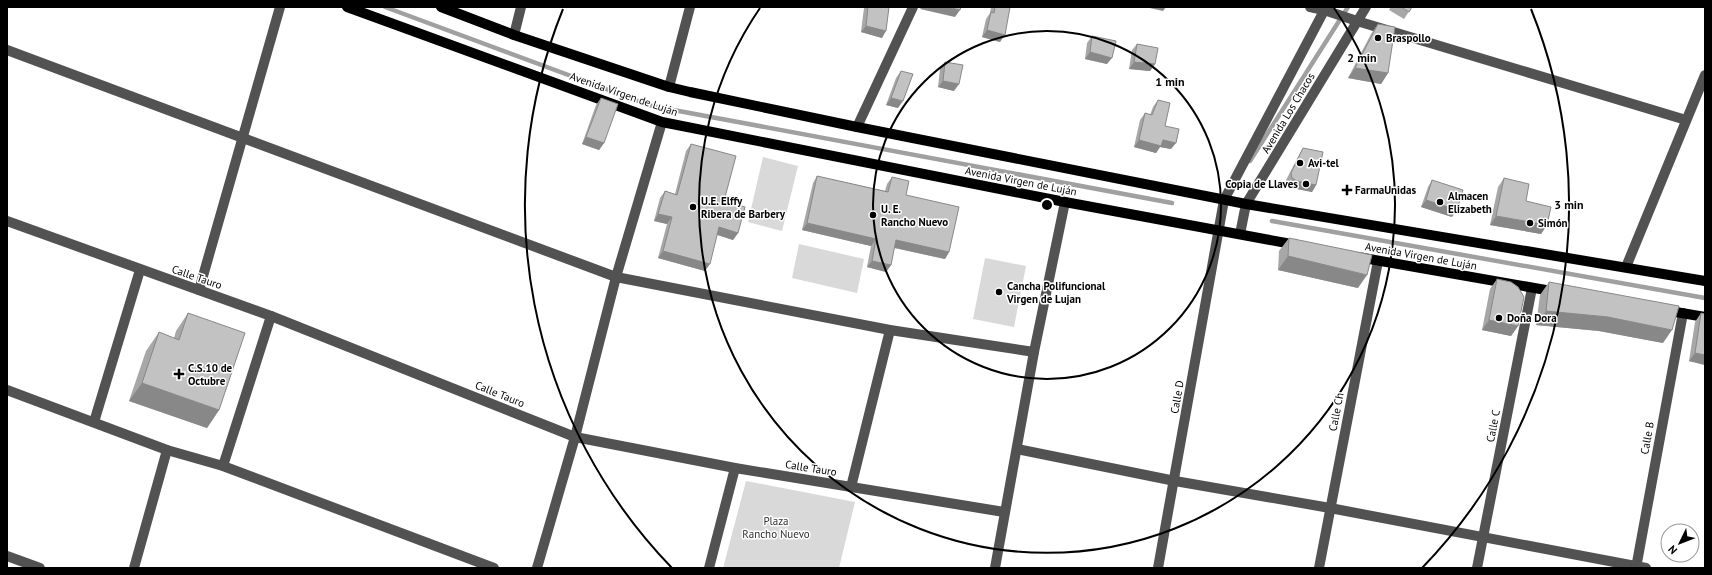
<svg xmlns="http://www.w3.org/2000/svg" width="1712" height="575" viewBox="0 0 1712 575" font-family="'PT Sans',sans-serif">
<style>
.green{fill:#d9d9d9}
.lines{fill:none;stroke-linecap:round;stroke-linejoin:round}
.stream{stroke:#a0a0a0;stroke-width:4.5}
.minor{stroke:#525252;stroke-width:10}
.major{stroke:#000;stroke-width:10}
.wall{fill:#a7a7a7}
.shaded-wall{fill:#888}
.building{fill:#c2c2c2;stroke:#888}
.ring{fill:none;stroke:#000;stroke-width:2}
.poi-dot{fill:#000;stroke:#fff;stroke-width:1.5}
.labels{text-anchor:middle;stroke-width:3;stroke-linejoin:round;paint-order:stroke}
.poi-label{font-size:11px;font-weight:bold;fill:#000;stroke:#fff;text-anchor:start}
.street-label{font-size:11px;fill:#000;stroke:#fff}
.park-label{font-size:11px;fill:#303030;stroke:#fff}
.centre{fill:#000;stroke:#fff;stroke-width:2}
.ring-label{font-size:12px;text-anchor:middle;font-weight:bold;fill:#000;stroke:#fff;stroke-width:3;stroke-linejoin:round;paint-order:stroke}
</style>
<rect width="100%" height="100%" fill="#fff"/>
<g class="green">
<path d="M763,157l35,9 -16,65 -34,-9z"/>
<path d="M799,244l65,15 -7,34 -65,-15z"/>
<path d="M985,258l41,8 -12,61 -41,-8z"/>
<path d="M746,481l109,21 -16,66h-116z"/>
</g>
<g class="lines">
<g class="stream">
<path d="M385,7l267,99 520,97"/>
<path d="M1250,161l98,-154"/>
<path d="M1272,221l433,77"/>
</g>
<g class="minor">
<path d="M1310,7l14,3 33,11 329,99"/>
<path d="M514,35l7,-28"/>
<path d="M7,50l609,227 274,53 144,22"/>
<path d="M669,87l21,-80"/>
<path d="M857,127l56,-120"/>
<path d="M7,221l264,95 304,121 160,31 269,44"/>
<path d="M1240,234l6,-30 120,-197"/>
<path d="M1626,267l79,-192"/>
<path d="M199,290l81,-283"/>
<path d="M7,390l160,60 56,16 271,102"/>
<path d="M94,422l46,-152"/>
<path d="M1017,449l158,32 155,27 316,60"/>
<path d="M223,466l48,-150"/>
<path d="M851,487l39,-157"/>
<path d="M7,556l33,12"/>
<path d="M134,568l33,-118"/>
<path d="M537,568l38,-131 41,-160 46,-155"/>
<path d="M709,568l26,-100"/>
<path d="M995,568l39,-216 31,-150"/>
<path d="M1158,568l66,-368 102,-193"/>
<path d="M1319,568l59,-307"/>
<path d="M1477,568l55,-280"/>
<path d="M1636,568l47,-255"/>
</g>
<g class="major">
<path d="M347,7l315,115 403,80 232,43"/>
<path d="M441,7l73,28 155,52 21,5 167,35 389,77 459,77"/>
<path d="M1358,257l199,35"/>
<path d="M1664,310l41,7"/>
</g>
</g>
<g class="wall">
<path d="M865,7h24l-7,31 -21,-6 3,-24z"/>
<path d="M991,7h19l-10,35 -18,-5 4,-18 4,-6z"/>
<path d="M1391,7h21l-8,12 -15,-9z"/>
<path d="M1378,24l10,49 -7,11 -33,-6 23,-44z"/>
<path d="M1092,36l15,28 -22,-5 2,-16z"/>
<path d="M1137,44l18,20 -5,7 -21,-2 3,-19z"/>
<path d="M945,62l9,29 -16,-4 2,-18z"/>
<path d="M901,71l-3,37 -12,-3 10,-27z"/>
<path d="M601,98l3,45 -5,7 -17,-6 14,-39z"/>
<path d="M1158,100l7,26 6,23 -11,-2 -4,6 -22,-6 6,-27 5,-7 5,2 3,-8z"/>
<path d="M691,144l33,57 14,32 -5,7 -16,-5 -12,36 -47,-13 9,-34 -13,-3 6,-23 5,-7 10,3 11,-43z"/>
<path d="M1303,148l13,37 -4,7 -20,-4 -5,-3 -1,-5 13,-25z"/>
<path d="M817,176l68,15 2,-7 5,-7 57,75 -4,7 -51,-11 -3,17 -5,7 -19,-5 4,-21 -69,-16 11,-47z"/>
<path d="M1504,178l43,47 -6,9 -51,-9 8,-38z"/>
<path d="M1432,180l20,37 -31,-10 7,-20z"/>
<path d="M1289,238l69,50 -80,-18 1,-19z"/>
<path d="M1497,279l21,47 -7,10 -29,-6 8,-41z"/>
<path d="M1549,282l114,61 -64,-12 -63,-6 4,-30z"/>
<path d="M188,313l31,97 -12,18 -78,-27 17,-50 13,-19 15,6 2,-7z"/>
<path d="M1701,313l4,1v51l-16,-4 6,-39z"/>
</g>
<g class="shaded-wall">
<path d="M922,7h25l13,3 -5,7 -35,-8z"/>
<path d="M1145,7h21l-3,4z"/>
<path d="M866,26l20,5 -4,7 -21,-6z"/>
<path d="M987,30l18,5 -5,7 -18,-5z"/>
<path d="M1090,52l22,6 -5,6 -22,-5z"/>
<path d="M1134,62l21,2 -5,7 -21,-2z"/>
<path d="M1355,68l33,5 -7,11 -33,-6z"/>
<path d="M943,81l16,3 -5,7 -16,-4z"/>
<path d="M891,98l12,3 -5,7 -12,-3z"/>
<path d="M586,137l18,6 -5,7 -17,-6z"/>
<path d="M1139,140h24l13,3 -5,6 -11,-2 -4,6 -22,-6z"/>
<path d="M1297,181l19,4 -4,7 -20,-4z"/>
<path d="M1426,200l31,10 -5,7 -31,-10z"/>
<path d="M658,214l14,3 -5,7 -13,-3z"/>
<path d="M1496,216l51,9 -6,9 -51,-9z"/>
<path d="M807,223l69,16 -5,7 -69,-16z"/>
<path d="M719,227l19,6 -5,7 -18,-6z"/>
<path d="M896,240l53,12 -4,7 -54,-12z"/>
<path d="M663,251l47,13 -5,7 -47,-13z"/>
<path d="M1288,256l79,19 -9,13 -80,-18z"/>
<path d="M872,261l19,4 -5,7 -19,-5z"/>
<path d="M1546,311l62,6 64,13 -9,13 -64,-12 -63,-6z"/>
<path d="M1489,320l29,6 -7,10 -29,-6z"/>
<path d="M1695,353l10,2v10l-16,-4z"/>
<path d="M142,383l77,27 -12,18 -78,-27z"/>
</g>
<g class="building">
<path d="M868,7h21l-3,24 -20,-5z"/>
<path d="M947,7h14l-1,3z"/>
<path d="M995,7h15l-5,28 -18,-5 4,-18 3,1z"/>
<path d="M1401,7h11l-3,5z"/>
<path d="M1378,24l17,3 -7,46 -33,-5z"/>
<path d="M1092,36l24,5 -4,17 -22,-6z"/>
<path d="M1137,44l21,4 -3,16 -21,-2z"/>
<path d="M945,62l18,3 -4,19 -16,-3z"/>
<path d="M901,71l12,3 -10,27 -12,-3z"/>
<path d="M601,98l17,6 -14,39 -18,-6z"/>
<path d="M1158,100l12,3 -5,23 14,3 -3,14 -13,-3 -2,6 -22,-6 6,-27 7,2z"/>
<path d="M691,144l45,12 -12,45 21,6 -7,26 -19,-6 -9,37 -47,-13 9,-34 -14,-3 7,-23 12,4z"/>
<path d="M1303,148l20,4 -7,33 -19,-4 -5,-3 -1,-5z"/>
<path d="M817,176l71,16 4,-15 17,4 -3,14 53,12 -10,45 -53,-12 -5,25 -19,-4 4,-22 -69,-16z"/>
<path d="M1504,178l25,6 -3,17 25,6 -4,18 -51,-9z"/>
<path d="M1432,180l31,10 -6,20 -31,-10z"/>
<path d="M1289,238l83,17 -5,20 -79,-19z"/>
<path d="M1497,279l14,3 7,5 6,10 -6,29 -29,-6z"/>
<path d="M1549,282l130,24 -7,24 -64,-13 -62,-6z"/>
<path d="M188,313l57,20 -26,77 -77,-27 17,-51 20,8z"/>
<path d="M1701,313l4,1v41l-10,-2z"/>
</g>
<g class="ring">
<circle cx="1047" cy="205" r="174"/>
<path d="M1334 8A348 348 0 1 1 760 8"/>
<path d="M672 568A522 522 0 0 1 563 9M1531 9A522 522 0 0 1 1422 568"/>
</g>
<g class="poi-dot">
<circle cx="1378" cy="38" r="4"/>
<circle cx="1300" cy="163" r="4"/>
<circle cx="1306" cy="184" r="4"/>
<path d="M1345 184h4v4h4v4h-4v4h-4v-4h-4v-4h4z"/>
<circle cx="1440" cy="202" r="4"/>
<circle cx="693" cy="207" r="4"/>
<circle cx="873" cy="215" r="4"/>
<circle cx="1530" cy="223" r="4"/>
<circle cx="999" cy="292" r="4"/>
<circle cx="1499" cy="318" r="4"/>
<path d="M177 368h4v4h4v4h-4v4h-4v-4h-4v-4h4z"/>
</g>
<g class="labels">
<g class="poi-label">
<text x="1386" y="42">Braspollo</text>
<text x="1308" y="167">Avi-tel</text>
<text x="1298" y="188" text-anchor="end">Copia de Llaves</text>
<text x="1355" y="194">FarmaUnidas</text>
<text x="1448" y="200">Almacen<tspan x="1448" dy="13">Elizabeth</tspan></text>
<text x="701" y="205">U.E. Elffy<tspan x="701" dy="13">Ribera de Barbery</tspan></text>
<text x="881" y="213">U. E.<tspan x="881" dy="13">Rancho Nuevo</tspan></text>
<text x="1538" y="227">Simón</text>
<text x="1007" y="290">Cancha Polifuncional<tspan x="1007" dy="13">Virgen de Lujan</tspan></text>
<text x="1507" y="322">Doña Dora</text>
<text x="188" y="372">C.S.10 de<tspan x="188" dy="13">Octubre</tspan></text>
</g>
<g class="street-label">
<text transform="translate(624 94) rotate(19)" y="4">Avenida Virgen de Luján</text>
<text transform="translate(1288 113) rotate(-59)" y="4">Avenida Los Chacos</text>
<text transform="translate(1021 181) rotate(11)" y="4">Avenida Virgen de Luján</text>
<text transform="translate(1421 256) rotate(10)" y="4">Avenida Virgen de Luján</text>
<text transform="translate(197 277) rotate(19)" y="4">Calle Tauro</text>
<text transform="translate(500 394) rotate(22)" y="4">Calle Tauro</text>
<text transform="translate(1177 397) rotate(-80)" y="4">Calle D</text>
<text transform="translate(1336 412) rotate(-79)" y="4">Calle Ch</text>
<text transform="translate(1493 426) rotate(-79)" y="4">Calle C</text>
<text transform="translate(1647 438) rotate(-80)" y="4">Calle B</text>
<text transform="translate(811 468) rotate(9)" y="4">Calle Tauro</text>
</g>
<g class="park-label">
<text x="776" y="525">Plaza<tspan x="776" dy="13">Rancho Nuevo</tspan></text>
</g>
</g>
<circle cx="1047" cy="205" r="6" class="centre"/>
<g class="ring-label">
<text x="1362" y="62">2 min</text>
<text x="1170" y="86">1 min</text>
<text x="1569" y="209">3 min</text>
</g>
<rect width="1712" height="575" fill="none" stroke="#000000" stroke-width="16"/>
<g transform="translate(1680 543) rotate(227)"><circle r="19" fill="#ffffff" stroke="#999999"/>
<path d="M0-3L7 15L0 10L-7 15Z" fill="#000000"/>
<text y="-6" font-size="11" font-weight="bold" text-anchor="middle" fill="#000000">N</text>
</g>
</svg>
